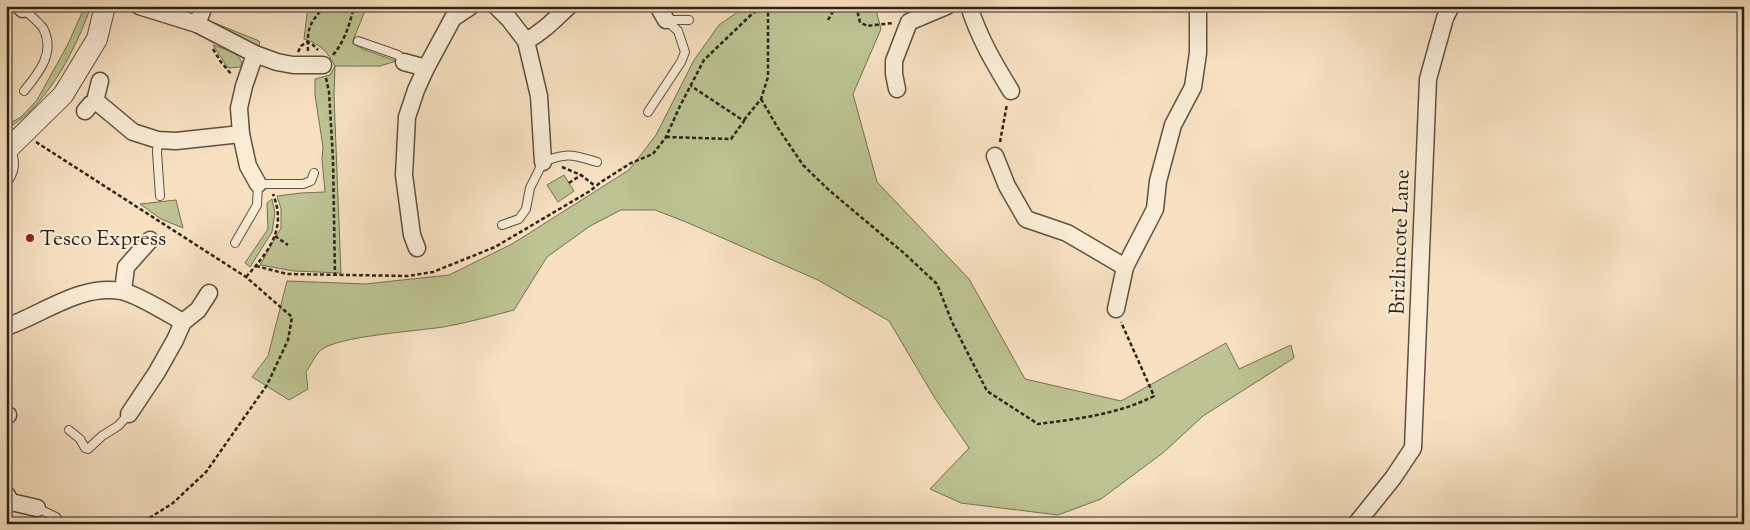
<svg xmlns="http://www.w3.org/2000/svg" width="1750" height="530" viewBox="0 0 1750 530" font-family="'Sorts Mill Goudy',serif">
<style>
.green{fill:#bdc392;stroke:#747254}
.lines{fill:none;stroke-linecap:round;stroke-linejoin:round}
.service-casing{stroke:#5f5241;stroke-width:10}
.minor-casing{stroke:#5f5241;stroke-width:19}
.tertiary-casing{stroke:#5f5241;stroke-width:22}
.path{stroke:#2c2216;stroke-width:2.5;stroke-dasharray:4 2.5;stroke-linecap:butt}
.service{stroke:#faecd7;stroke-width:8}
.minor{stroke:#faecd7;stroke-width:16}
.tertiary{stroke:#faecd7;stroke-width:20}
.poi-dot{fill:#8f2418;stroke:#faecd7;stroke-width:2}
.labels{text-anchor:middle;stroke-width:4;stroke-linejoin:round;paint-order:stroke}
.poi-label{font-size:21px;fill:#2c2216;stroke:#faecd7;text-anchor:start}
.street-label{font-size:21px;fill:#2c2216;stroke:#faecd7}
</style>
<rect width="100%" height="100%" fill="#f7e1c1"/>
<filter id="stains"><feTurbulence type="fractalNoise" baseFrequency=".004" numOctaves="4"/><feColorMatrix values="0 0 0 0 .2 0 0 0 0 .09 0 0 0 0 .02 0 0 0 .5 -.17"/></filter>
<radialGradient id="worn" r=".72"><stop offset=".6" stop-color="#630" stop-opacity="0"/><stop offset="1" stop-color="#630" stop-opacity=".3"/></radialGradient>
<g class="green">
<path d="M85,6h6c-15,42 -40,93 -78,119l-1,-3 9,-5 16,-17 31,-56z"/>
<path d="M308,6h59l-15,37 11,6 33,12 -16,5h-45l-1,30 7,177 -47,-2 -34,-6 21,-37v-19l-4,-13 24,-3 24,-1 -3,-33 1,-12 -8,-52v-16l15,-4 5,-9c-7,-14 -16,-23 -31,-27z"/>
<path d="M746,6h129l6,23 -28,65 24,88 92,97 56,100 96,22 105,-58 13,26 52,-24 3,13 -91,58 -39,36 -63,47 -43,16 -97,-12 -31,-14 39,-41 -33,-48 -47,-79 -71,-41 -132,-58 -31,-12h-34l-31,16 -43,31 -33,53c-23,6 -47,13 -71,17 -25,4 -105,9 -122,23 -6,5 -10,15 -15,22l2,17 -19,11 -37,-23 16,-21 19,-75 78,3 84,-9 63,-31 117,-74 27,-35 38,-75 25,-35z"/>
<path d="M212,22l45,18 3,2 -2,6 -50,-24z"/>
<path d="M213,45c10,4 27,7 29,19l-2,3 -12,1z"/>
<path d="M564,175l10,16 -16,11 -11,-17z"/>
<path d="M272,199l3,13 -3,20 -22,35 -5,-4 23,-34 -1,-26z"/>
<path d="M176,200l7,28 -22,-9 -21,-15z"/>
</g>
<g class="lines">
<defs>
<g id="service">
<path d="M666,20h23"/>
<path d="M358,41l40,14 6,7"/>
<path d="M24,91c15,-18 32,-39 19,-63 -5,-7 -13,-13 -20,-19l10,-3"/>
<path d="M648,112l33,-50 4,-10 -7,-21 -12,-11"/>
<path d="M158,140l-1,12 3,44"/>
<path d="M6,184c9,-12 10,-21 5,-35"/>
<path d="M502,225l17,-6 7,-10 4,-21 13,-26c24,-10 30,-7 54,0"/>
<path d="M235,243l22,-38 1,-21h45l8,-3 3,-8"/>
<path d="M69,430l11,9 5,9 3,1 14,-13 16,-10 11,-12"/>
<path d="M37,508l19,9 4,7"/>
</g>
<g id="minor">
<path d="M20,6l3,3"/>
<path d="M139,6l58,18 58,30 22,8 16,3h30"/>
<path d="M496,6l13,13 17,22 13,55 4,66"/>
<path d="M658,6l8,14"/>
<path d="M969,6c10,32 25,57 42,85"/>
<path d="M197,24l7,-18"/>
<path d="M526,41c17,-9 29,-22 43,-35"/>
<path d="M404,62l22,6"/>
<path d="M100,81l-4,16 1,5 36,30 25,8 18,1 65,-7 -2,-26 5,-22 11,-32"/>
<path d="M897,89l-3,-15v-13l15,-39 38,-16"/>
<path d="M85,111l6,-7 6,-2"/>
<path d="M241,134l7,32 10,18"/>
<path d="M995,156l12,30 19,33 41,14 58,34"/>
<path d="M417,248l-5,-13 -8,-60 3,-58 9,-27 10,-22 27,-50 18,-12"/>
<path d="M123,291l3,-24 24,-27"/>
<path d="M1116,309l9,-42 30,-58 3,-28 15,-56 20,-38 5,-34v-47"/>
<path d="M6,327c37,-13 74,-43 115,-36 14,2 48,23 62,31"/>
<path d="M129,414l28,-42 18,-32 8,-18 15,-12 11,-17"/>
<path d="M6,415h2"/>
<path d="M6,494l5,8 26,6"/>
<path d="M1356,524l37,-46 20,-30 15,-369 17,-61 6,-12"/>
</g>
<path id="tertiary" d="M6,151l57,-56 34,-56 8,-33"/>
</defs>
<use href="#service" class="service-casing"/>
<use href="#minor" class="minor-casing"/>
<use href="#tertiary" class="tertiary-casing"/>
<g class="path">
<path d="M856,6l4,16 7,4 26,-3"/>
<path d="M828,20l8,-14"/>
<path d="M213,49l8,13 11,13"/>
<path d="M308,51c-1,-22 1,-28 17,-45"/>
<path d="M298,52l3,-6 6,-4 5,2 6,6"/>
<path d="M333,55c12,-14 17,-32 21,-49"/>
<path d="M326,78l3,14 4,68 2,115"/>
<path d="M761,99l17,29 25,37 27,26 75,63 32,30 15,38 35,69 51,33c39,-5 81,-10 116,-28l-33,-74"/>
<path d="M744,120l17,-21 7,-22v-71"/>
<path d="M666,137l65,2 13,-18 -53,-35"/>
<path d="M36,142l210,135 46,40 -4,23 -21,45 -61,87 -33,31 -33,21"/>
<path d="M1000,142l7,-38"/>
<path d="M562,167l19,8 14,11"/>
<path d="M569,183l12,-8"/>
<path d="M275,236l13,9"/>
<path d="M256,266l31,8 121,2 25,-4 62,-25 95,-56 11,-9 30,-19 22,-9 13,-17 14,-31 24,-46 49,-47 11,-7"/>
<path d="M246,277c23,-26 41,-48 27,-83"/>
</g>
<use href="#service" class="service"/>
<use href="#minor" class="minor"/>
<use href="#tertiary" class="tertiary"/>
</g>
<circle class="poi-dot" cx="30" cy="238" r="5"/>
<g class="labels">
<g class="poi-label">
<text x="40" y="245">Tesco Express</text>
</g>
<g class="street-label">
<text transform="translate(1399 242) rotate(-88)" y="7">Brizlincote Lane</text>
</g>
</g>
<rect width="1750" height="530" fill="none" stroke="#f7e1c1" stroke-width="25"/>
<rect x="8" y="8" width="1735" height="515" fill="none" stroke="#2c2216" stroke-width="2.5"/>
<rect x="12" y="12" width="1725" height="505" fill="none" stroke="#2c2216"/>
<rect width="100%" height="100%" filter="url(#stains)"/>
<rect width="100%" height="100%" fill="url(#worn)"/>
</svg>
